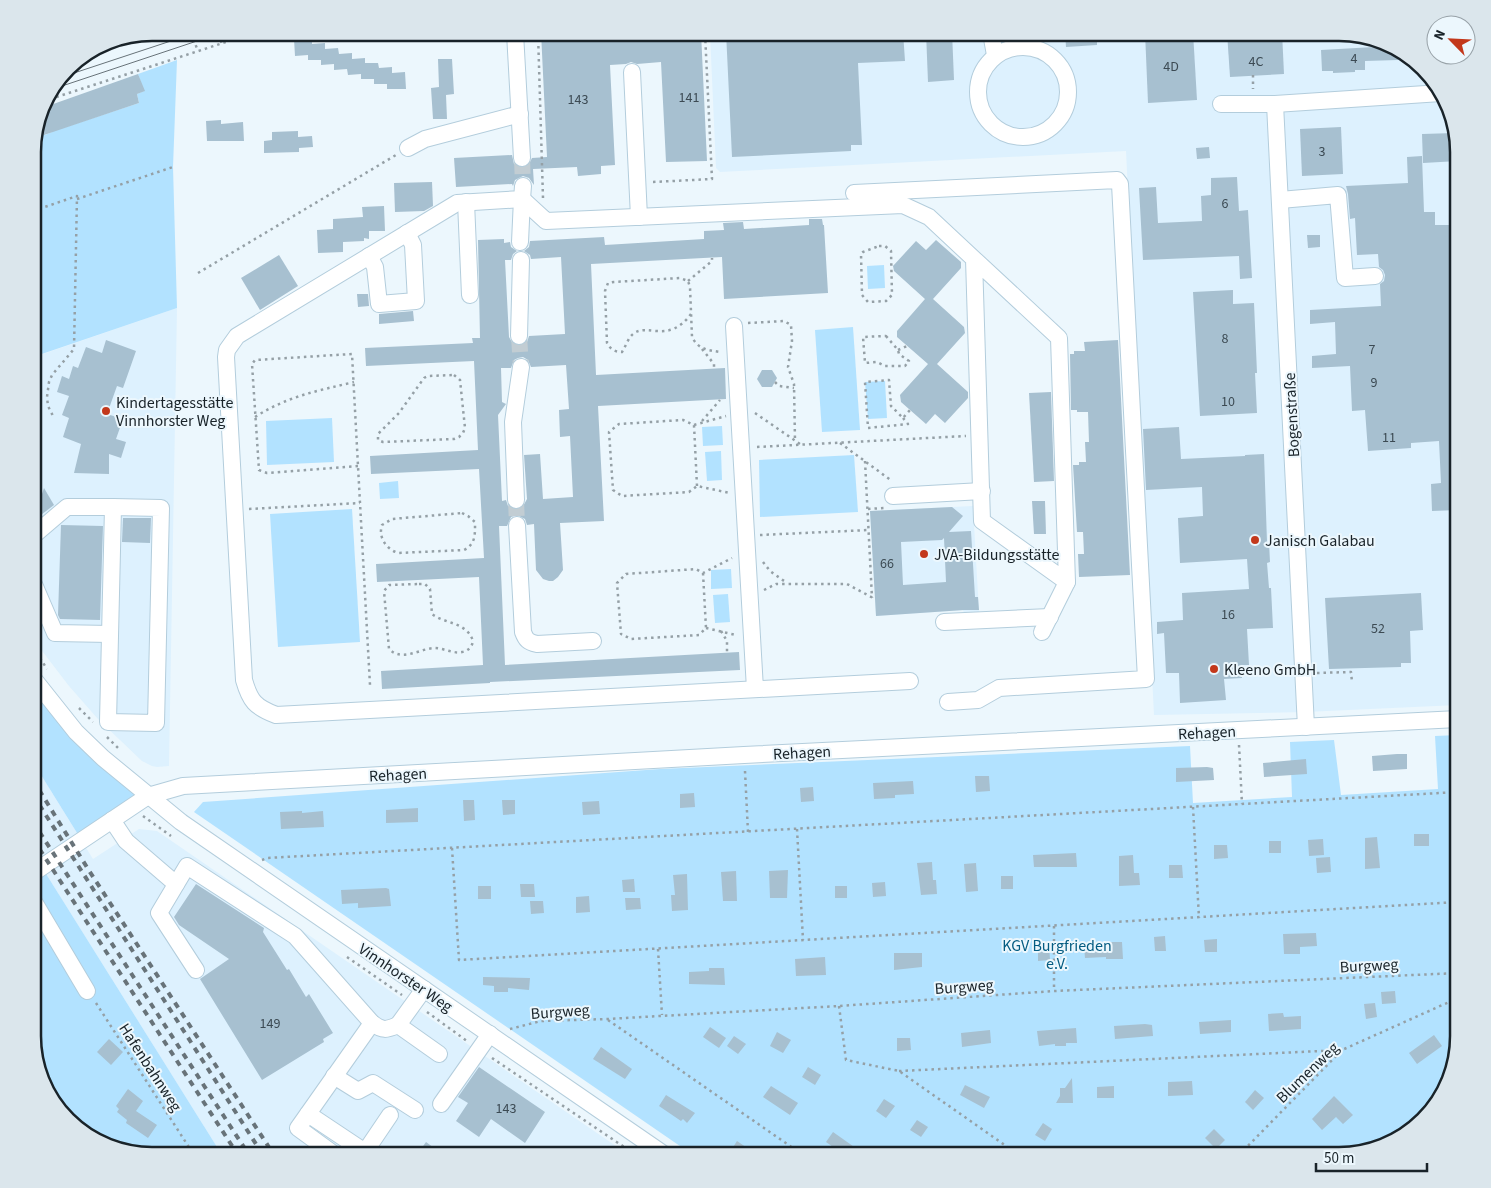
<svg xmlns="http://www.w3.org/2000/svg" width="1491" height="1188" viewBox="0 0 1491 1188" font-family="'Source Sans 3',sans-serif">
<style>
.built{fill:#ddf1fe}
.green{fill:#b2e2ff}
.building{fill:#a7c0d0;fill-rule:evenodd}
.lines{fill:none;stroke-linecap:round;stroke-linejoin:round}
.minor-tunnel{stroke:#c2cdd3;stroke-width:16;stroke-dasharray:16 8;stroke-linecap:butt}
.minor-casing{stroke:#b3cddc;stroke-width:18}
.path{stroke:#95a0a6;stroke-width:2.5;stroke-dasharray:2.5 4;stroke-linecap:butt}
.minor{stroke:#fff;stroke-width:16}
.tram{stroke:#687379;stroke-width:1}
.rail{stroke:#687379;stroke-width:4;stroke-dasharray:6 6;stroke-linecap:butt}
.poi-dot{fill:#c3381b;stroke:#ecf7fd;stroke-width:2}
.labels{text-anchor:middle;stroke-width:4;stroke-linejoin:round;paint-order:stroke}
.number-label{font-size:14px;fill:#3c4a53}
.poi-label{font-size:16px;fill:#192329;stroke:#ecf7fd;text-anchor:start}
.street-label{font-size:16px;fill:#192329;stroke:#ecf7fd}
.park-label{font-size:16px;fill:#045c82;stroke:#ecf7fd}
.rim{fill:none;stroke:#192329;stroke-width:2.5}
</style>
<rect width="100%" height="100%" fill="#ecf7fd"/>
<g class="built">
<path d="M710,33h629l46,8 33,21 28,37 12,53v553l-153,7 -151,3 -28,-564 -406,21 -4,-4z"/>
<path d="M177,308l-8,458 -12,1 -5,-1 -10,-5 -44,-42 -29,-33 -36,-47v-163l4,-3 3,-118z"/>
<path d="M973,506l6,106 -15,1 -1,-3 -87,6 -6,-105z"/>
<path d="M33,762l60,97 46,-30 18,2 472,324h-407l-189,-302z"/>
</g>
<g class="green">
<path d="M177,60l-4,107 4,141 -144,49v-68l3,-1 -3,-8 8,-3 -3,-8 -5,2v-127l4,-16 5,-1 3,8 7,-3 -2,-8 13,4 76,-25 -2,-9 7,-3 -6,-17z"/>
<path d="M884,265l1,23 -17,1 -1,-23z"/>
<path d="M853,327l7,103 -38,2 -7,-102z"/>
<path d="M885,381l2,37 -19,1 -3,-37z"/>
<path d="M332,418l2,44 -67,3 -1,-44z"/>
<path d="M722,426l1,19 -20,1 -1,-19z"/>
<path d="M721,451l1,29 -15,1 -2,-29z"/>
<path d="M854,455l4,57 -98,5 -1,-57z"/>
<path d="M398,481l1,17 -19,1 -1,-16z"/>
<path d="M352,509l8,133 -82,5 -8,-133z"/>
<path d="M731,569l1,19 -21,1v-19z"/>
<path d="M728,594l2,28 -15,1 -2,-28z"/>
<path d="M33,678l115,118 -66,45 -49,-79z"/>
<path d="M1458,735v301l-6,39 -23,40 -37,28 -53,12h-646l-499,-343 9,-10 457,-33 530,-23 3,57 99,-6 -2,-55 44,-2 7,55 97,-6 -3,-53z"/>
<path d="M33,853l189,302h-70l-39,-6 -40,-23 -28,-37 -12,-45z"/>
</g>
<g class="building">
<path d="M541,32h160l6,129 -41,1 -5,-100 -24,2 -6,-2 -5,2 -16,1 5,100 -14,1v8l-23,2 -1,-9 -44,2 1,16 -5,-7 -6,-2 -8,4 -2,6 -1,-2 -56,3 -2,-29 58,-3 2,9 8,4 6,-2 4,-8 15,-1z"/>
<path d="M726,32h177l2,29 -47,2 4,82h-11v6l-119,6z"/>
<path d="M926,32h26l2,48 -26,2z"/>
<path d="M1065,32h32v13l-31,2z"/>
<path d="M1145,32h48l4,68 -49,3z"/>
<path d="M1227,32h55l2,42 -54,3z"/>
<path d="M312,38v6l13,-1v6l13,-1 1,6 13,-1v6l13,-1v5h13l1,5 13,-1v6l13,-1 1,17h-19v-5h-13v-5h-13v-5l-13,1 -1,-6 -13,1v-6l-13,1v-5h-13v-5l-13,1 -1,-17z"/>
<path d="M1376,40l9,1 12,8 1,11 -33,1v9h-10v2l-22,1v-2h-11l-1,-21 53,-3h2z"/>
<path d="M438,59h14l2,35 -8,1 1,24h-14l-2,-31 8,-1z"/>
<path d="M138,74l7,17 -8,3 2,9 -95,32 -5,-15 3,-12z"/>
<path d="M221,120v4l22,-2 1,19h-37l-1,-20z"/>
<path d="M1341,127l2,47 -41,2 -2,-47z"/>
<path d="M298,131v6l14,-1 1,11 -14,1v4l-35,1v-12l8,-1v-8z"/>
<path d="M1454,133l4,19v9l-35,2 -1,-29z"/>
<path d="M1209,147l1,11 -13,1 -1,-11z"/>
<path d="M1422,156l2,56h11v13h17l3,60h2l1,19v206l-26,1 -1,-27 10,-1 -2,-42 -28,2v5l-43,3 -3,-41 -13,1 -2,-45 -38,2v-12l24,-2 -1,-32 -25,2v-14l71,-4 -1,-22 4,-3 1,-6 -2,-5 -4,-3 -1,-13 -21,1 -2,-37 -5,1 -2,-25 -2,-8 62,-3 -1,-26z"/>
<path d="M1237,177l2,34 9,-1 4,68 -12,1 -1,-23 -96,4 -4,-72 17,-1 2,36 44,-2 -1,-25 10,-1v-17z"/>
<path d="M432,182l1,24 -9,5 -29,1 -1,-29z"/>
<path d="M384,206l1,25h-16v8l-5,-1v3l-21,1v10l-25,1 -1,-23 16,-1v-10l30,-2 -1,-10z"/>
<path d="M809,219h13l1,6h1l4,68 -104,6 -2,-42 -131,7 5,111 129,-7 1,31 -128,7 6,115 -44,2 3,47 -5,7 -5,4h-4l-6,-2 -7,-9 -2,-46 -7,1 -2,-6 -8,-4 -6,2 -4,9h-8l6,139 234,-13 1,18 -250,12v1l-108,6 -1,-18 102,-6 -4,-88 -102,5 -1,-18 108,-6 -5,-89 -108,5 -1,-18 108,-6 -4,-89 -108,5 -1,-18 108,-5 -1,-5h8l-2,-98 26,-1v4l6,-1 1,5 6,4 -4,3 -2,6h-6l4,77 4,7 6,2 8,-4 2,-6 36,-2 -4,-77 -30,2 -1,-4 -6,-4 5,-4 1,-6 74,-4 1,8 99,-6v-8l20,-1 -1,-7 20,-1 1,7 65,-4zM523,357l5,3 3,7 35,-2 3,44 -10,1 1,27 10,-1 3,61 -30,2 -3,-45 -16,1 3,44 -5,9 -6,2 -8,-4 -2,-6 -4,1 -4,-86 8,-11 -4,-2 -1,-34h10l3,-8 4,-2z"/>
<path d="M1307,235h13v12l-12,1z"/>
<path d="M936,240l25,22v6l-28,31 31,28 1,6 -28,31 31,28v6l-23,25 -10,-9 -9,10 -25,-22 -1,-7 28,-31 -31,-27v-6l28,-32 -31,-28 -1,-5 23,-25 10,9z"/>
<path d="M279,255l19,31 -38,24 -19,-32z"/>
<path d="M1233,290v14l21,-1 3,70h-2l2,40 -57,3 -7,-124z"/>
<path d="M357,294h11l1,12 -11,1z"/>
<path d="M413,311l1,10 -35,3v-10z"/>
<path d="M106,340l30,11 -13,37 -6,-2 -10,28 16,5 -7,20 10,3 -5,16 -12,-4v20l-35,-1 7,-29 -18,-7 6,-19 -7,-3 7,-19 -12,-4 5,-16 7,3 4,-13 5,2 8,-21 16,6z"/>
<path d="M1118,340l12,235 -51,2 -1,-23h6l-1,-22h-6l-4,-67h6v-3h7l-1,-20h4l-1,-30h-11v-2h-6l-1,-56h4v-3h11l-1,-9z"/>
<path d="M762,370h10l5,8 -5,9h-10l-5,-8z"/>
<path d="M1051,392l3,89 -20,1 -5,-89z"/>
<path d="M1179,427l2,32 64,-3v-1l19,-1 3,88h2l1,20 -3,1 2,25h2l2,40 -26,1 2,36h-8l1,13 -18,1 2,21 -46,3 -1,-30h-13l-2,-40 -7,1v-12l26,-2 -1,-27 67,-4 -2,-30 -67,4 -2,-45 25,-2 -1,-29 -56,3 -3,-61z"/>
<path d="M44,488l10,17 -21,16z"/>
<path d="M1032,501h13l1,33h-12z"/>
<path d="M952,507l11,9 -14,16 22,-1 4,66h3l1,13h-15l-88,6 -6,-105zM944,538l2,44 -43,3 -2,-43 41,-2z"/>
<path d="M123,518h28l-1,25 -28,-1z"/>
<path d="M61,525l42,1 -3,94 -40,-1 -2,-4z"/>
<path d="M1421,593l2,37 -13,1 1,32h-10v4l-72,2 -4,-71z"/>
<path d="M1397,754h10v15l-34,2 -1,-15z"/>
<path d="M1306,759l1,15 -43,3 -1,-14z"/>
<path d="M1207,767l6,1 1,12 -38,2v-14z"/>
<path d="M975,776h14l1,15 -14,1z"/>
<path d="M913,781l1,13 -19,1v3l-21,1 -1,-16z"/>
<path d="M813,787l1,14 -13,1 -1,-14z"/>
<path d="M694,793l1,14 -15,1v-14z"/>
<path d="M463,800h11l1,20 -11,1z"/>
<path d="M502,800h13v14l-12,1z"/>
<path d="M599,801l1,13 -17,1 -1,-13z"/>
<path d="M418,808v14l-32,1v-13z"/>
<path d="M302,811v2l21,-2 1,16 -43,2 -1,-17z"/>
<rect x="1414" y="834" width="15" height="12"/>
<path d="M1377,837l3,31 -15,1v-31z"/>
<path d="M1323,839l1,16 -15,1 -1,-16z"/>
<rect x="1269" y="841" width="12" height="12"/>
<path d="M1214,845h13l1,13 -14,1z"/>
<path d="M1076,853l1,14h-43l-1,-12z"/>
<path d="M1133,855l1,18h5l1,12 -21,1v-30z"/>
<path d="M1330,857l1,15 -14,1 -1,-15z"/>
<path d="M932,862l1,18h3l1,14 -16,1 -4,-32z"/>
<path d="M976,863l2,28 -12,1 -2,-28z"/>
<path d="M1169,865h13l1,13h-14z"/>
<path d="M788,870l-1,28h-17l-1,-27z"/>
<path d="M736,871l1,30h-14l-2,-29z"/>
<path d="M687,874l1,36 -16,1 -1,-16h4l-2,-20z"/>
<rect x="1001" y="876" width="12" height="13"/>
<path d="M634,879l1,13h-12l-1,-12z"/>
<path d="M885,882l1,14 -13,1 -1,-14z"/>
<path d="M196,884l68,44 -1,4 24,38 2,-1 17,28 3,-3 24,39 -10,6 1,3 -62,38 -62,-101 29,-20 -50,-34 -5,-8z"/>
<path d="M520,884h14l1,13h-14z"/>
<rect x="478" y="886" width="13" height="13"/>
<rect x="835" y="886" width="12" height="12"/>
<path d="M386,888l3,1 2,17 -33,2v-5l-16,1 -1,-14z"/>
<path d="M589,896l1,16 -14,1v-16z"/>
<path d="M625,898h15l1,11 -15,1z"/>
<path d="M530,901h13l1,12 -13,1z"/>
<path d="M1316,933l1,13 -17,1v7h-16l-1,-20z"/>
<path d="M1165,936l1,15h-11l-1,-14z"/>
<path d="M1217,939v13h-12l-1,-12z"/>
<path d="M1105,942h17l1,17h-17v-2l-21,1 -1,-12 21,-1z"/>
<path d="M1049,944l1,16 -12,1v-16z"/>
<path d="M894,953h28v14l-28,3z"/>
<path d="M825,957l1,18 -30,1 -1,-17z"/>
<path d="M709,968h15l1,17 -36,-1v-12l20,-1z"/>
<path d="M483,977l47,1 -1,12 -21,-2v4h-14v-6l-11,-1z"/>
<path d="M1395,991l1,12 -14,1 -1,-12z"/>
<path d="M1375,1003l2,14 -11,2 -2,-15z"/>
<path d="M1283,1013l1,4 17,-1v13l-32,2 -1,-17z"/>
<path d="M1231,1020v12l-31,2 -1,-12z"/>
<path d="M1145,1024l7,1 1,11 -38,3 -1,-13z"/>
<path d="M710,1027l16,11 -7,10 -16,-11z"/>
<path d="M1076,1028l1,15h-11v3h-11v-2l-16,2 -2,-15z"/>
<path d="M990,1030l1,13 -29,4 -1,-14z"/>
<path d="M777,1032l14,8 -8,13 -13,-7z"/>
<path d="M1434,1035l8,11 -25,18 -8,-11z"/>
<path d="M734,1036l12,8 -8,10 -11,-8z"/>
<path d="M897,1038h13l1,12 -14,1z"/>
<path d="M109,1039l14,13 -12,13 -14,-13z"/>
<path d="M601,1047l31,22 -7,10 -32,-20z"/>
<path d="M479,1067l66,45 -20,31 -34,-24 -12,18 -23,-16 12,-18 -10,-6z"/>
<path d="M808,1067l13,8 -6,10 -13,-8z"/>
<path d="M1072,1078l1,25h-17l4,-7v-8h5z"/>
<path d="M1192,1081l1,14 -25,1v-14z"/>
<path d="M965,1085l25,12 -6,11 -24,-13z"/>
<path d="M771,1086l27,17 -8,12 -27,-18z"/>
<path d="M1114,1086v12h-17v-11z"/>
<path d="M128,1089l15,12 -7,10 21,14 -9,13 -22,-15 1,-3 -10,-8 2,-3 -3,-3z"/>
<path d="M1255,1090l9,8 -11,12 -8,-8z"/>
<path d="M666,1095l29,18 -8,10 -4,-4 -2,2 -22,-15z"/>
<path d="M1334,1096l19,19 -10,9 -7,-7 -14,13 -10,-11z"/>
<path d="M884,1099l11,7 -9,12 -10,-7z"/>
<path d="M917,1120l11,7 -7,10 -11,-7z"/>
<path d="M1043,1123l9,6 -7,12 -10,-6z"/>
<path d="M1214,1129l11,11 -9,9 -11,-11z"/>
<path d="M833,1132l34,24h-21l-20,-14z"/>
<path d="M737,1141l22,15h-23l-6,-4z"/>
<path d="M426,1142l19,14h-29z"/>
</g>
<g class="lines">
<g class="minor-tunnel">
<path d="M522,158l1,28"/>
<path d="M519,336l2,31"/>
<path d="M516,500l1,25"/>
</g>
<defs>
<g id="minor">
<path d="M515,33l7,125"/>
<path d="M991,33l4,22"/>
<circle cx="1023" cy="92" r="45"/>
<path d="M632,72l7,145"/>
<path d="M1221,104h54"/>
<path d="M408,148l17,-9 95,-25"/>
<path d="M523,186l-1,13 -65,4 -220,133 -10,14 -1,7 18,323c6,21 11,27 32,35l634,-34"/>
<path d="M854,193l263,-13 3,4 26,495 -147,9 -21,12 -30,2"/>
<path d="M522,199l24,22 357,-16 26,12 45,42 8,262 85,61 -8,-244 -85,-79"/>
<path d="M1280,200l58,-5 7,83 30,-2"/>
<path d="M466,202l4,93"/>
<path d="M520,242l2,-43"/>
<path d="M369,256l6,11 4,37 37,-3 -3,-56 -6,-12"/>
<path d="M734,326l21,363"/>
<path d="M519,336l2,-76"/>
<path d="M893,496l89,-5"/>
<path d="M516,500l-3,-78 8,-55"/>
<path d="M113,507l48,1 -5,215 -48,-1z"/>
<path d="M517,525l6,107c3,8 5,10 14,12l56,-3"/>
<path d="M33,536l34,-29h46"/>
<path d="M33,582l22,51 55,1"/>
<path d="M944,622l106,-5"/>
<path d="M1042,632l25,-50"/>
<path d="M33,678l43,54 27,26 78,64 484,333"/>
<path d="M1306,727l-31,-623 166,-11"/>
<path d="M112,820l14,21 50,43"/>
<path d="M33,873l115,-77 35,-10 561,-31 714,-36"/>
<path d="M33,900l54,91"/>
<path d="M196,970l-37,-57 28,-47 108,70 77,87c11,8 14,7 26,2"/>
<path d="M424,989l-26,36 41,29"/>
<path d="M334,1076l24,15 15,-8 42,27"/>
<path d="M441,1104l49,-70"/>
<path d="M308,1114l57,38 25,-37"/>
<path d="M335,1155l-37,-27 74,-105"/>
</g>
</defs>
<use href="#minor" class="minor-casing"/>
<g class="path">
<path d="M191,33l7,18"/>
<path d="M538,33l5,165"/>
<path d="M219,41v-2l6,-2"/>
<path d="M220,42l26,-9"/>
<path d="M1253,75v14"/>
<path d="M44,101l210,-68"/>
<path d="M653,182l59,-3 -7,-146"/>
<path d="M77,199l96,-32"/>
<path d="M33,211l44,-15 -3,153 -22,26 -3,7 -2,15 1,9 5,10"/>
<path d="M879,246h6l6,5 1,44 -6,6 -18,1 -6,-7 -1,-41 2,-2z"/>
<path d="M198,273l198,-118"/>
<path d="M688,281l24,-20v-3"/>
<path d="M691,314c-23,31 -44,8 -58,20 -5,4 -7,12 -11,18 -7,0 -12,-3 -15,-9l-2,-52 3,-8 6,-1 66,-4 8,3 2,6 2,50c6,12 15,13 28,15"/>
<path d="M748,323l36,-2 7,4 1,16 -4,26 6,17 1,57"/>
<path d="M886,336l12,14 1,4 10,7 -4,5h-20l-8,-4 -12,1 -2,-26z"/>
<path d="M702,349l12,15v5"/>
<path d="M898,350l9,-4"/>
<path d="M454,375l6,5 5,48 -2,5 -4,4 -5,2 -71,3 -5,-2v-6l21,-21 25,-35 4,-2z"/>
<path d="M775,382l4,4 15,2"/>
<path d="M755,413l45,31"/>
<path d="M255,417c33,-21 62,-26 99,-35"/>
<path d="M903,418l5,6 -40,4 -3,-46 24,-2 2,26 12,12 7,-8"/>
<path d="M702,421l18,-21"/>
<path d="M694,425l32,-9"/>
<path d="M840,443l52,38"/>
<path d="M757,447l209,-11"/>
<path d="M865,461l7,137"/>
<path d="M358,466l-91,7 -8,-3 -7,-106 3,-4 97,-6 6,112 2,37 10,182"/>
<path d="M697,486l-3,-61 -11,-5 -64,4 -10,8 4,58 9,6 67,-4 8,-6 33,7"/>
<path d="M249,509l111,-6"/>
<path d="M868,509l16,-1"/>
<path d="M462,513l6,3 7,6c0,12 1,22 -11,28l-66,3c-12,-4 -20,-16 -16,-28l10,-6z"/>
<path d="M760,535l109,-5"/>
<path d="M763,562l7,9 17,12"/>
<path d="M703,573l3,55 -7,7 -68,4 -10,-5 -4,-51 9,-9 70,-5 7,4 29,-15"/>
<path d="M419,584h6l5,5 2,25c13,10 35,8 41,27 -1,6 -5,10 -11,11 -9,2 -18,-4 -28,-4 -15,1 -32,14 -45,1l-5,-58 5,-6z"/>
<path d="M764,590l12,-6h71l28,15"/>
<path d="M706,628l30,7"/>
<path d="M721,631l6,10v12"/>
<path d="M33,647l14,22"/>
<path d="M1317,673l34,-1 1,10"/>
<path d="M79,708l14,14"/>
<path d="M107,737l12,12"/>
<path d="M1239,745l3,59"/>
<path d="M745,771l3,61"/>
<path d="M1193,807l6,111"/>
<path d="M143,816l28,20"/>
<path d="M797,829l6,111"/>
<path d="M452,848l7,112 999,-58"/>
<path d="M262,860l5,-2 1191,-66"/>
<path d="M1054,926v65"/>
<path d="M658,949l4,66"/>
<path d="M347,957l55,38"/>
<path d="M96,1003l98,152"/>
<path d="M839,1006l7,54 53,11 120,84"/>
<path d="M427,1012l40,29"/>
<path d="M608,1020l195,135"/>
<path d="M510,1029l31,-8 66,-2 232,-13 215,-15 404,-18"/>
<path d="M492,1058l144,97"/>
<path d="M899,1071l443,-21"/>
<path d="M1239,1155l103,-105 116,-52"/>
</g>
<use href="#minor" class="minor"/>
<g class="tram">
<path d="M62,77l133,-44"/>
<path d="M53,89l168,-56"/>
</g>
<g class="rail">
<path d="M33,780l55,89 186,286"/>
<path d="M33,795l230,360"/>
<path d="M33,822l216,333"/>
<path d="M33,839l205,316"/>
</g>
</g>
<g class="poi-dot">
<circle cx="106" cy="411" r="5"/>
<circle cx="1255" cy="540" r="5"/>
<circle cx="924" cy="554" r="5"/>
<circle cx="1214" cy="669" r="5"/>
</g>
<g class="labels">
<g class="number-label">
<text x="1354" y="63">4</text>
<text x="1256" y="66">4C</text>
<text x="1171" y="71">4D</text>
<text x="689" y="102">141</text>
<text x="578" y="104">143</text>
<text x="1322" y="156">3</text>
<text x="1225" y="208">6</text>
<text x="1225" y="343">8</text>
<text x="1372" y="354">7</text>
<text x="1374" y="387">9</text>
<text x="1228" y="406">10</text>
<text x="1389" y="442">11</text>
<text x="887" y="568">66</text>
<text x="1228" y="619">16</text>
<text x="1378" y="633">52</text>
<text x="270" y="1028">149</text>
<text x="506" y="1113">143</text>
</g>
<g class="poi-label">
<text x="116" y="408">Kindertagesstätte<tspan x="116" dy="18">Vinnhorster Weg</tspan></text>
<text x="1265" y="546">Janisch Galabau</text>
<text x="934" y="560">JVA-Bildungsstätte</text>
<text x="1224" y="675">Kleeno GmbH</text>
</g>
<g class="street-label">
<text transform="translate(1291 415) rotate(-93)" y="6">Bogenstraße</text>
<text transform="translate(1207 732) rotate(-3)" y="6">Rehagen</text>
<text transform="translate(802 752) rotate(-3)" y="6">Rehagen</text>
<text transform="translate(398 774) rotate(-3)" y="6">Rehagen</text>
<text transform="translate(1369 965) rotate(-3)" y="6">Burgweg</text>
<text transform="translate(406 977) rotate(34)" y="6">Vinnhorster Weg</text>
<text transform="translate(964 986) rotate(-4)" y="6">Burgweg</text>
<text transform="translate(560 1011) rotate(-4)" y="6">Burgweg</text>
<text transform="translate(151 1067) rotate(57)" y="6">Hafenbahnweg</text>
<text transform="translate(1307 1072) rotate(-44)" y="6">Blumenweg</text>
</g>
<g class="park-label">
<text x="1057" y="951">KGV Burgfrieden<tspan x="1057" dy="18">e.V.</tspan></text>
</g>
</g>
<path d="M0 0H1491V1188H0ZM152 41H1339A111 111 0 0 1 1450 152V1036A111 111 0 0 1 1339 1147H152A111 111 0 0 1 41 1036V152A111 111 0 0 1 152 41Z" fill="#dbe6ec" fill-rule="evenodd"/>
<path class="rim" d="M152 41H1339A111 111 0 0 1 1450 152V1036A111 111 0 0 1 1339 1147H152A111 111 0 0 1 41 1036V152A111 111 0 0 1 152 41Z"/>
<g transform="translate(1451 40) rotate(294)"><circle r="24" fill="#ecf7fd" stroke="#98a2a8"/>
<path d="M0-4L9 19L0 12L-9 19Z" fill="#c3381b"/>
<text y="-8" font-size="14" font-weight="bold" text-anchor="middle" fill="#192329">N</text>
</g>
<path d="M1316 1163v8h111v-8" fill="none" stroke="#192329" stroke-width="2.5"/>
<text x="1324" y="1163" font-size="15" fill="#192329" stroke="#ecf7fd" stroke-width="4" paint-order="stroke">50 m</text>
</svg>
